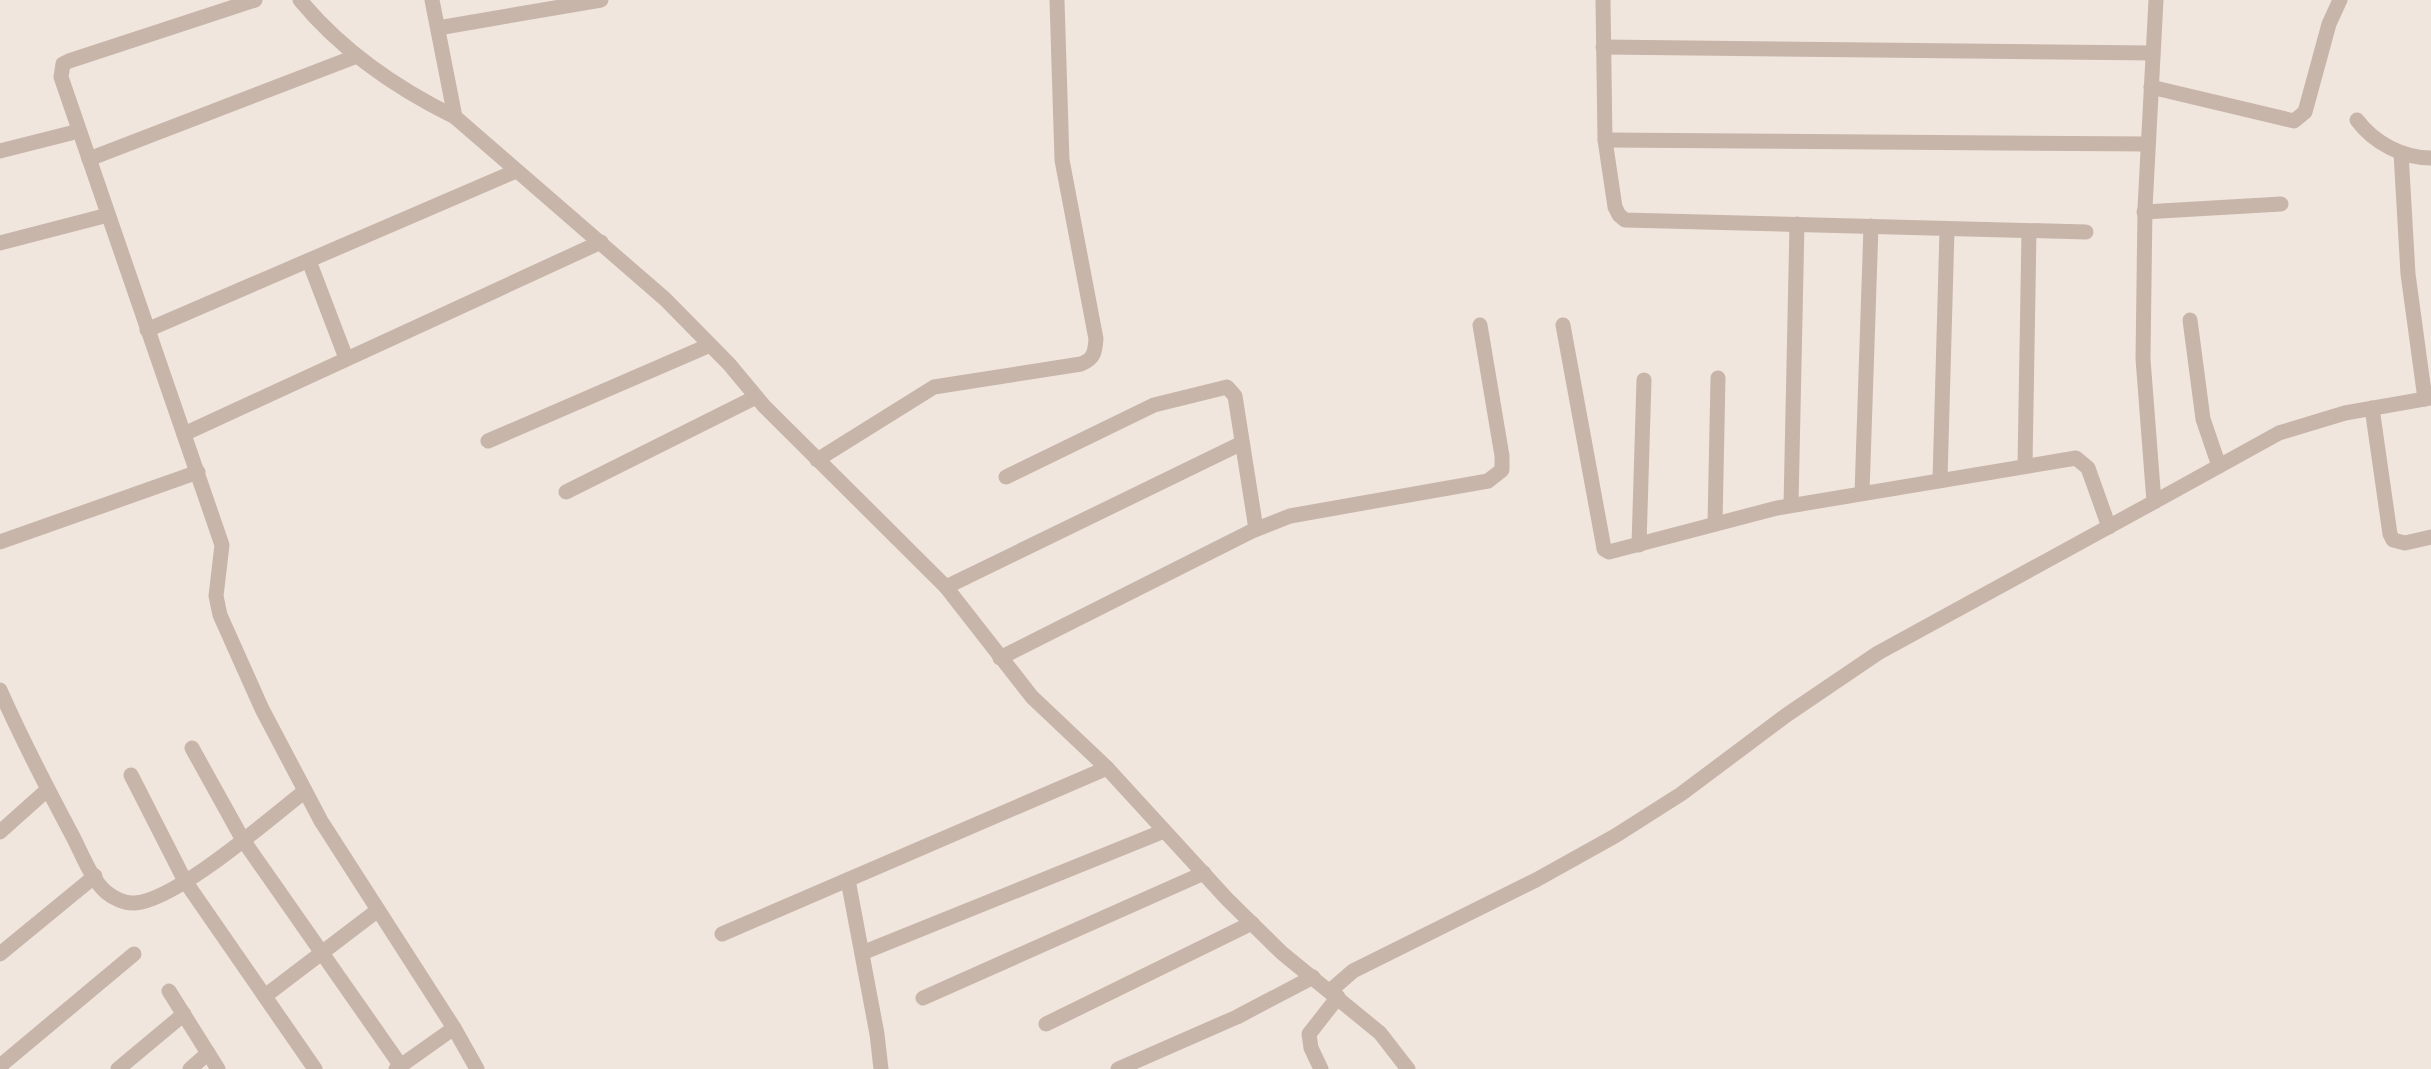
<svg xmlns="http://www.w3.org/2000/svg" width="2431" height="1069" viewBox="0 0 2431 1069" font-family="'DejaVu Sans',sans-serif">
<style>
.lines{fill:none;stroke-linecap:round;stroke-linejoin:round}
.minor{stroke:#c8b5aa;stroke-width:15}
</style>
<rect width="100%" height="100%" fill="#f1e6de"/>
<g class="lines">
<g class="minor">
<path d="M255,0l-186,61 -6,3 -2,13 161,468 -6,51 4,19 42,94 59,112 133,207 23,41"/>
<path d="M300,0c42,51 96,88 155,117"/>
<path d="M432,0l23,117 210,182 64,65 35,42 182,181 86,110 75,71 120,131 55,54 98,80 28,36"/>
<path d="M1603,0l2,140 10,67 4,8 6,5 461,12"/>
<path d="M2156,0l-11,208 -2,151 11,143 125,-69 66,-20 86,-15"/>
<path d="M438,28l163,-28"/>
<path d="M1603,47l550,6"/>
<path d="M2151,87l143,34 11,-9 24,-88 11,-24"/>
<path d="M2357,120c17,23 46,38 74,38"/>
<path d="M1605,140l543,4"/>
<path d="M0,151l79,-20"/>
<path d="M2401,153l7,121 17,125"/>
<path d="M89,159l268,-103"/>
<path d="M2144,212l137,-8"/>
<path d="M0,243l108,-28"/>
<path d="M309,261l37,97"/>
<path d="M2190,320l13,99 16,47"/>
<path d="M1563,325l40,218 1,6 5,3 168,-44 299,-50 12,10 21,59"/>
<path d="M147,330l369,-159"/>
<path d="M2372,408l18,126 3,6 12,3 26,-6"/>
<path d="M184,434l417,-192"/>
<path d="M488,441l222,-96"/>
<path d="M817,460l117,-73 147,-23c13,-5 14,-12 15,-25l-34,-179 -5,-160"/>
<path d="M2025,465l4,-233"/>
<path d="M1006,477l148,-72 73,-18 8,9 21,133"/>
<path d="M1940,480l7,-250"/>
<path d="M566,492l190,-95"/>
<path d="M1862,493l9,-267"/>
<path d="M1791,505l6,-281"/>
<path d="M1715,524l3,-146"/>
<path d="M0,542l198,-70"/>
<path d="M1639,545l5,-165"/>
<path d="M946,587l296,-144"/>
<path d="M1000,658l252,-127 38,-15 198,-35 14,-11v-14l-22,-131"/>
<path d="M0,690c22,50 46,96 71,143 10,18 19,45 35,59 7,6 19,12 29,11 42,-3 134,-84 170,-112"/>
<path d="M192,748l51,92 158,226"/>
<path d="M131,775l54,106 130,188"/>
<path d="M0,832l47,-42"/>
<path d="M848,880l29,154 4,35"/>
<path d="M722,934l385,-166"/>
<path d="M862,953l302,-122"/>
<path d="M0,954l95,-78"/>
<path d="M169,991l49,78"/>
<path d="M1330,991l23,-20 183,-91 79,-44 66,-42 107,-80 90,-61 276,-151"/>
<path d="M265,996l113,-86"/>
<path d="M923,998l281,-125"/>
<path d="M1046,1024l206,-101"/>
<path d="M0,1066l134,-112"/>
<path d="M118,1069l66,-55"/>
<path d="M190,1069l18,-16"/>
<path d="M396,1069l58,-41"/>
<path d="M1118,1069l119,-52 76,-40"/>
<path d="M1321,1069l-10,-21 -2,-14 29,-37"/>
</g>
</g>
</svg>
